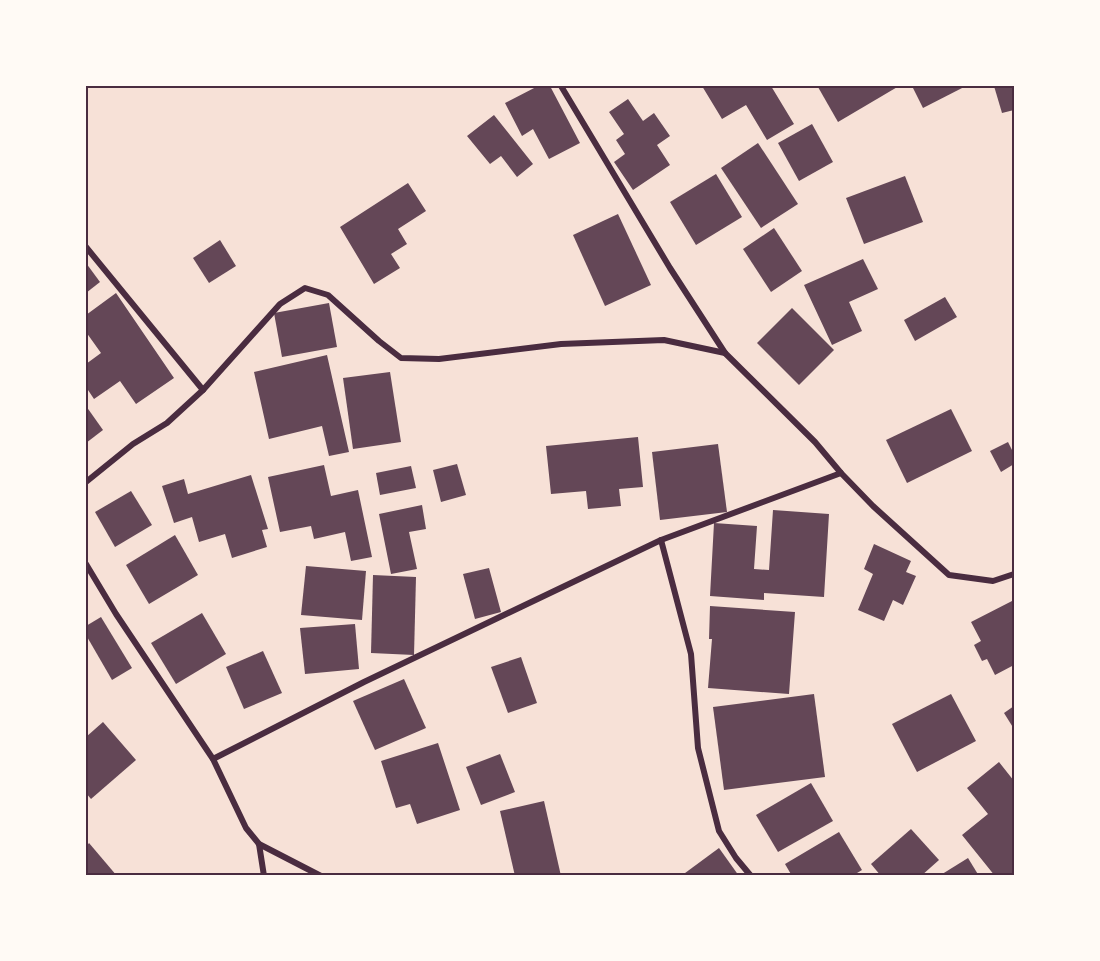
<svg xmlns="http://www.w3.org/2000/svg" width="1100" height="961" viewBox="0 0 1100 961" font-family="'Titillium Web',sans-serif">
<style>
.building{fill:#644757}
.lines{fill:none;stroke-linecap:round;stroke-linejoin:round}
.minor{stroke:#4a2c40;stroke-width:6}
.neatline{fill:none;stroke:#4a2c40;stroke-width:2}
</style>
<rect width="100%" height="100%" fill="#f7e1d7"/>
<g class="building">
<path d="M538,86h12l30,57 -31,16 -16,-30 -11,7 -17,-33z"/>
<path d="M702,86h69l23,38 -27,16 -21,-35 -24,14z"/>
<path d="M821,86h78l-61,36 -20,-35z"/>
<path d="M912,86h54l-43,22z"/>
<path d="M994,86h20v24l-12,3z"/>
<path d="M628,99l15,22 11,-8 16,23 -13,9 13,20 -37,25 -19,-28 11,-8 -9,-14 8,-6 -15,-22z"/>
<path d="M494,115l39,49 -16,13 -16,-21 -11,8 -23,-28z"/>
<path d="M812,124l21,38 -34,19 -21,-38z"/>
<path d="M758,143l40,61 -37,24 -40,-60z"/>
<path d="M716,174l26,43 -46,28 -26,-43z"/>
<path d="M905,176l18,46 -59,22 -18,-46z"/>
<path d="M408,183l18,28 -28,18 9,15 -16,10 9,14 -26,16 -34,-57z"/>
<path d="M618,214l33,71 -46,21 -32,-71z"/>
<path d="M774,228l28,43 -31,21 -28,-43z"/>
<path d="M220,240l16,26 -27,17 -16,-25z"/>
<path d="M863,259l15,30 -29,13 13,29 -30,14 -28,-60z"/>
<path d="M86,263l14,19 -14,11z"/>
<path d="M116,293l58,85 -38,26 -16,-23 -26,18 -8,-12v-23l15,-11 -15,-21v-17z"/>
<path d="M945,297l12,20 -42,24 -11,-21z"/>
<path d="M329,303l8,44 -55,10 -8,-44z"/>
<path d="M792,308l42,42 -35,35 -42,-42z"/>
<path d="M327,355l22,97 -20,4 -7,-30 -53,13 -15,-67z"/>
<path d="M390,372l11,70 -48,7 -10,-71z"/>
<path d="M86,406l17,24 -17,13z"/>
<path d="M951,409l21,42 -65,32 -21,-43z"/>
<path d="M638,437l5,50 -24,2 2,17 -33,3 -2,-18 -35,3 -5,-48z"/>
<path d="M1008,442l6,12v10l-13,8 -11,-21z"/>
<path d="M718,444l9,68 -67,8 -8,-68z"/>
<path d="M457,464l9,31 -25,7 -8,-32z"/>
<path d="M324,465l7,31 27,-6 14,67 -21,4 -6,-29 -31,7 -3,-13 -31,6 -12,-55z"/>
<path d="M411,466l5,22 -36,7 -4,-22z"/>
<path d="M251,475l17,54 -6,1 5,17 -35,11 -7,-24 -26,8 -7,-25 -18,6 -12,-37 22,-7 4,15z"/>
<path d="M131,491l21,34 -37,22 -20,-35z"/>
<path d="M422,505l4,24 -17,3 8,37 -26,5 -12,-60z"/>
<path d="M773,510l56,4 -5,83 -60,-4v7l-54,-4 4,-73 43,3 -3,43 15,1z"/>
<path d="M175,535l23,40 -49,29 -23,-39z"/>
<path d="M874,544l37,17 -5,11 10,4 -13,29 -10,-5 -9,21 -26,-11 15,-36 -9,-5z"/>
<path d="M306,566l60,5 -4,49 -61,-5z"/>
<path d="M489,568l12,44 -26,7 -12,-45z"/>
<path d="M373,575l43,2 -2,78 -43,-2z"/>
<path d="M1012,601l2,5v59l-19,10 -8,-16 -5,2 -8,-16 7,-4 -10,-19z"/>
<path d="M710,606l85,6 -6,82 -81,-6 4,-49h-3z"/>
<path d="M202,613l24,41 -50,30 -25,-41z"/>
<path d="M101,617l31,51 -20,12 -26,-45v-9z"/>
<path d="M355,624l4,45 -54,5 -5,-46z"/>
<path d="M263,651l19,42 -38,16 -18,-42z"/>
<path d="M521,657l16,46 -29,10 -17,-46z"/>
<path d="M404,679l22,49 -51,22 -22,-49z"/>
<path d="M814,694l11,83 -101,13 -11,-83z"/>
<path d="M951,694l25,47 -59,31 -25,-48z"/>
<path d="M1014,706v23l-10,-16z"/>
<path d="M103,722l33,38 -45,39 -5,-6v-56z"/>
<path d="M438,743l22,67 -43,14 -7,-20 -14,4 -15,-47z"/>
<path d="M500,754l15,38 -34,13 -15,-38z"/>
<path d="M999,762l15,19v95h-19l-33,-41 26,-21 -21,-26z"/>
<path d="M811,783l22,38 -55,31 -22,-37z"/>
<path d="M544,801l17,75h-46l-15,-65z"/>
<path d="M911,829l28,31 -18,16h-40l-10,-12z"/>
<path d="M839,832l23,38 -10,6h-60l-7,-12z"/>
<path d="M89,843l28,33h-31v-29z"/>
<path d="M719,848l20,28h-58z"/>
<path d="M968,858l11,18h-40z"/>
</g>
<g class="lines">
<g class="minor">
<path d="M561,86l109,182 55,85"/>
<path d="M86,247l117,143"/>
<path d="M86,482l47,-38 34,-21 36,-33 77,-86 25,-16 23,7 51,46 22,17 38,1 122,-15 103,-4 61,13 90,89 26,31 32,33 76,69 44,6 21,-7"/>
<path d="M661,540l30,114 7,94 21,83 17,27 15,18"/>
<path d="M86,564l30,50 97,145 33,69 13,16 62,32"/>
<path d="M213,759l151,-77 297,-142 180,-67"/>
<path d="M259,844l5,32"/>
</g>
</g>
<rect width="1100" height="961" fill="none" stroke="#fffaf5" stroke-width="174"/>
<rect x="87" y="87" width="926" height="787" class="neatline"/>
</svg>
